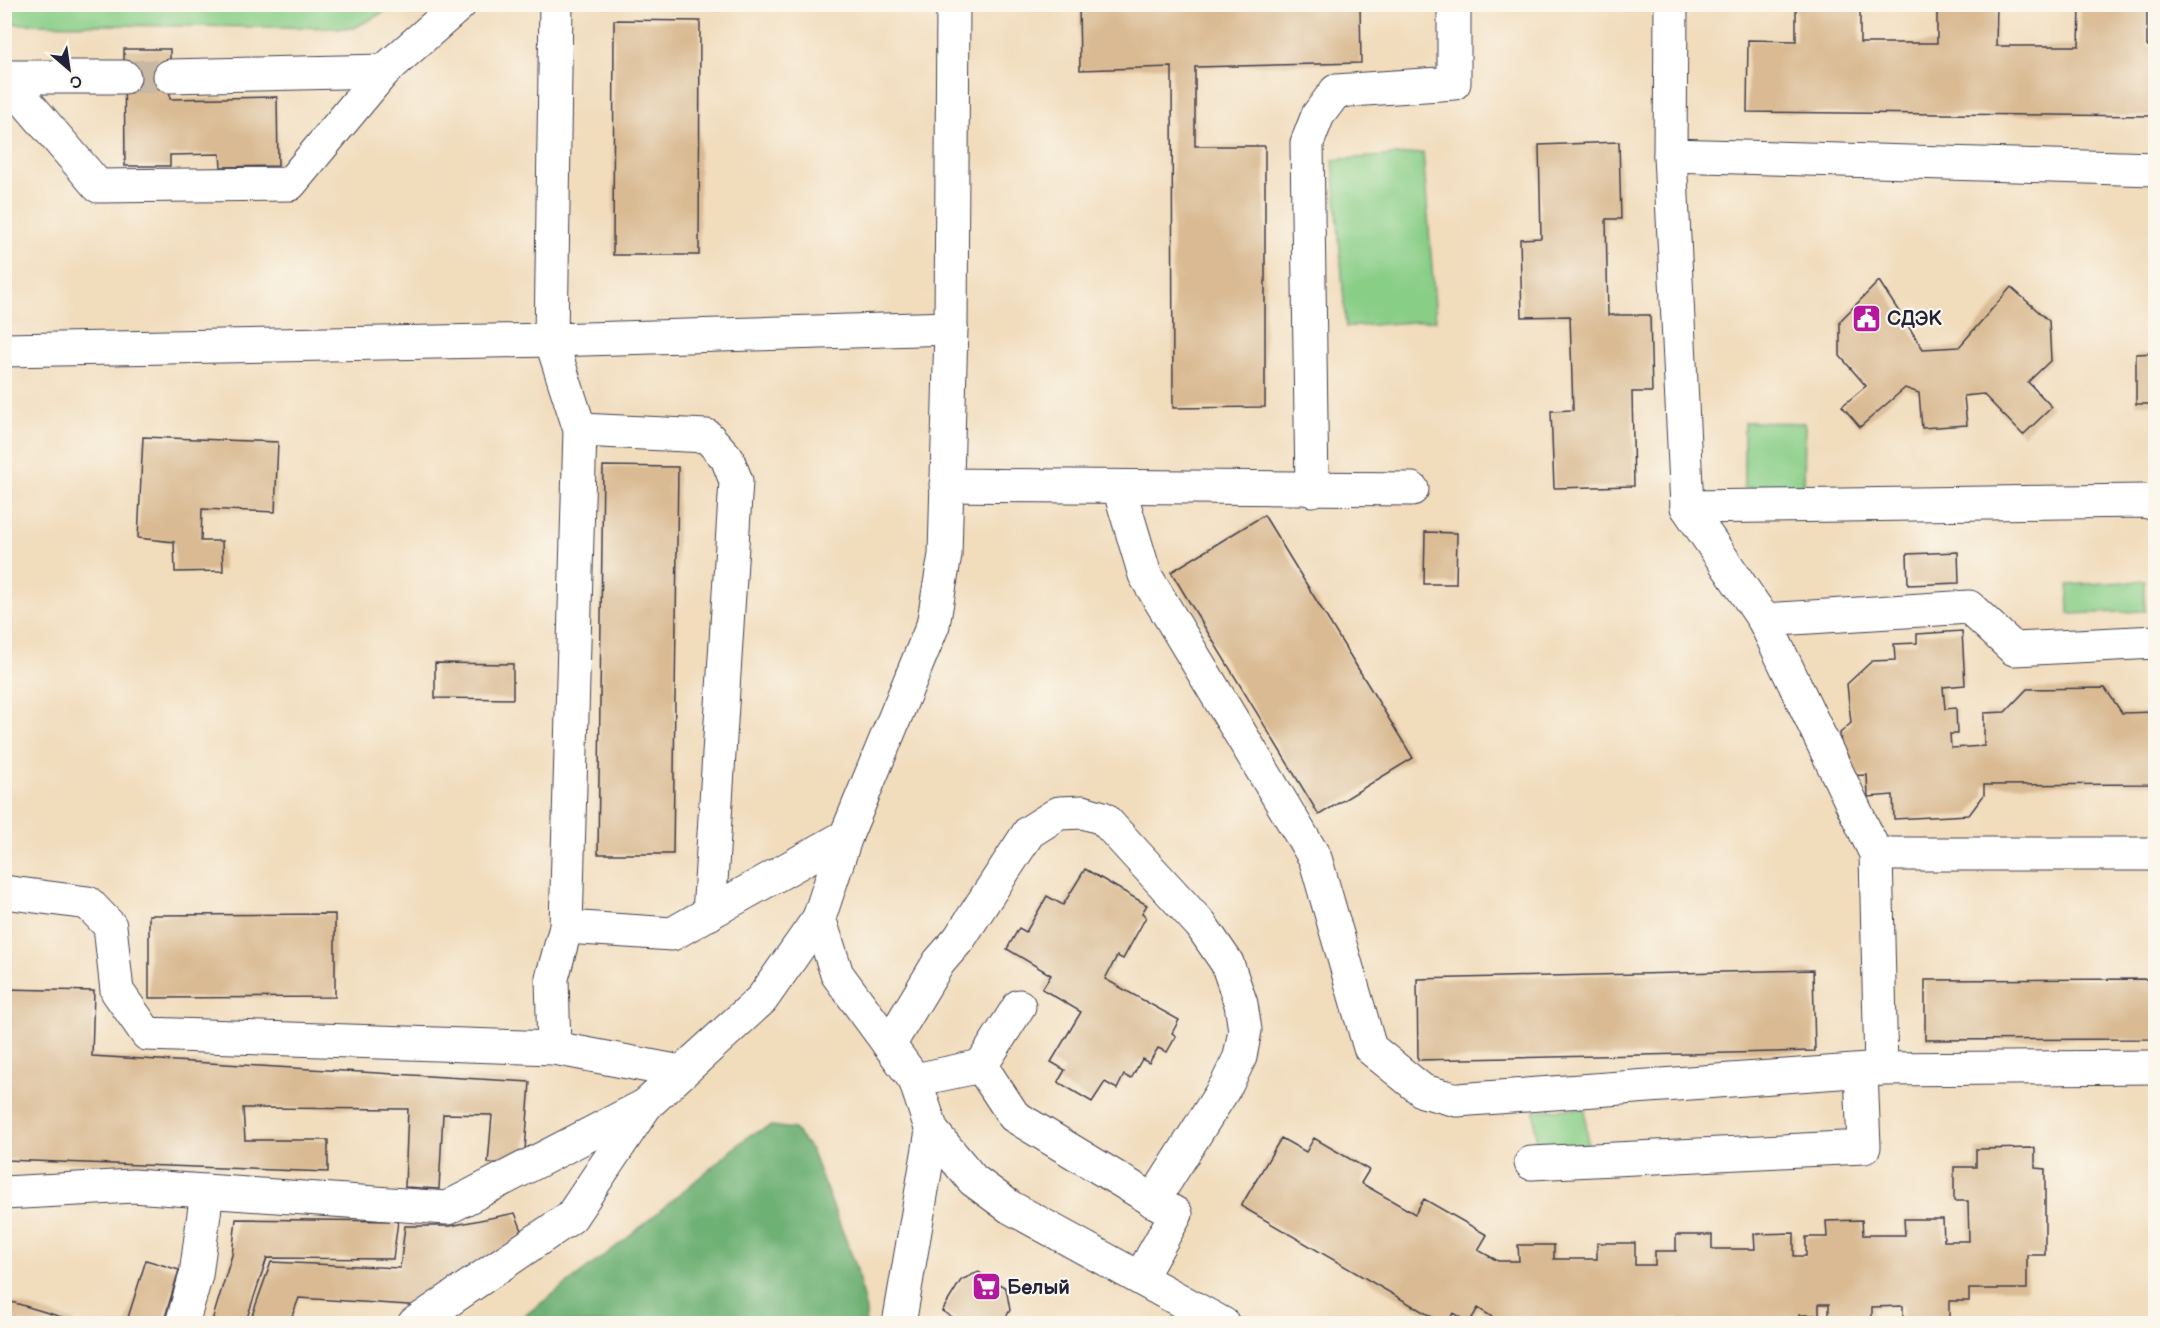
<svg xmlns="http://www.w3.org/2000/svg" width="2160" height="1328" viewBox="0 0 2160 1328" font-family="'Balsamiq Sans',sans-serif">
<style>
.green{fill:#89ce87;stroke:#567861;stroke-width:1.5}
.forest{fill:#6eb174;stroke:#486a58;stroke-width:1.5}
.building{fill:#d9ba92}
.lines{fill:none;stroke-linecap:round;stroke-linejoin:round}
.minor-tunnel{stroke:#c8b7a2;stroke-width:33;stroke-dasharray:33 16;stroke-linecap:butt}
.minor-casing{stroke:#413e4e;stroke-width:35}
.minor{stroke:#fff;stroke-width:33}
.labels{text-anchor:middle;stroke-width:4.5;stroke-linejoin:round;paint-order:stroke}
.poi-label{font-size:20px;font-weight:bold;fill:#22223b;stroke:#fbf7ec;text-anchor:start}
</style>
<rect width="100%" height="100%" fill="#fbf7ec"/>
<filter id="ink" filterUnits="userSpaceOnUse"><feTurbulence type="fractalNoise" baseFrequency=".0167" numOctaves="2"/><feDisplacementMap in="SourceGraphic" scale="12" xChannelSelector="R" yChannelSelector="G"/><feConvolveMatrix kernelMatrix="1 2 1 2 8 2 1 2 1" color-interpolation-filters="sRGB"/></filter>
<filter id="wash" filterUnits="userSpaceOnUse"><feTurbulence type="fractalNoise" baseFrequency=".008" numOctaves="4" result="noise"/><feDisplacementMap in="SourceGraphic" scale="24" xChannelSelector="R" yChannelSelector="G"/><feGaussianBlur stdDeviation="1.35" result="paint"/><feColorMatrix in="noise" values="0 0 0 0 0 0 0 0 0 0 0 0 0 0 0 0 0 1.4 0 .05"/><feComposite in="paint" operator="in"/></filter>
<g filter="url(#wash)">
<rect width="100%" height="100%" fill="#f1dcbc"/>
<g class="green">
<path d="M4,5l1,-1 392,1 -43,23 -338,-4 -11,-13z"/>
<path d="M1423,153l13,167 -90,7 -13,-167z"/>
<path d="M1744,422l61,1 -1,65h-60z"/>
<path d="M2144,581l1,30 -76,3 -1,-29z"/>
<path d="M1585,1108l3,42 -51,4 -3,-43z"/>
</g>
<path class="forest" d="M771,1126l23,3 17,21 45,116 10,46v11h-351l110,-83 125,-105z"/>
<g id="blocks">
<g class="building">
<path d="M1079,4h281l1,59 -166,4v79h70v261l-92,1 -1,-341 -92,3z"/>
<path d="M1796,4h64v39h77v-39h60l-1,42h83l1,-41h67v41h9v70l-409,-4 1,-72 48,1z"/>
<path d="M614,20l86,1 -1,234h-86z"/>
<path d="M124,49h46v50l107,-2 1,69 -57,1 -1,-13 -50,1v11h-45z"/>
<path d="M1619,142l2,77h-15l2,96h42l2,77h-20l2,94 -80,2 -3,-77 22,-1 -3,-94 -48,1 -2,-78 21,-1 -2,-93z"/>
<path d="M1879,281l44,68 36,-2 52,-60 38,34 2,39 -23,22 24,25 -29,28 -40,-41 -19,2 3,29 -45,3 -3,-35 -14,-5 -45,39 -18,-21 24,-20 -26,-30v-35z"/>
<path d="M2156,353v51h-20v-50z"/>
<path d="M143,437l135,5 -3,70 -73,-3 -1,32h21l1,30 -48,1 -1,-30 -36,-4z"/>
<path d="M603,466l75,1 -5,387h-75z"/>
<path d="M1264,515l149,243 -94,57 -148,-243z"/>
<path d="M1425,532l32,1 -1,51h-32z"/>
<path d="M1958,552l1,31 -51,2 -1,-31z"/>
<path d="M1962,631l3,54 -22,2 2,22 11,-1 1,26h-7l1,14 33,-2v-33l21,-1 22,-23 78,-1 17,25 34,-1v72l-172,1v10l-15,20 -75,4 -1,-24 -25,2 -1,-22 -24,1 -3,-43 11,-10 -4,-39 25,-23 23,-1 -1,-16 23,-1v-9z"/>
<path d="M435,663l78,1v35l-78,-1z"/>
<path d="M1085,869l62,36 -5,8 4,4 -23,42 -6,-3 -12,23 74,41 -7,13 4,3 -9,16 -9,-4 -9,15 -7,-4 -11,20 -7,-4 -7,14 -12,-7 -13,20 -34,-20 7,-12 -14,-8 30,-50 -39,-23 9,-14 -44,-26 12,-21 7,4 21,-36 16,9z"/>
<path d="M335,914v83l-186,1v-83z"/>
<path d="M1813,970l2,81 -397,9 -1,-81z"/>
<path d="M2156,979v60l-231,1v-60z"/>
<path d="M5,989l89,2 -2,65 438,26 -6,82 -36,-1 4,-48 -49,-1 -4,75 -34,-2 3,-78 -165,-1 2,32h83v32l-323,-12z"/>
<path d="M1281,1138l25,14 8,-14 55,32 -8,13 54,31 9,-15 63,36 -9,15 20,11h21l-1,-16h36v14h43v-16h38v22h20v-14h21v-16h36v14h43l-1,-15 40,-1v23h12v-19h21l-1,-16 36,-1 1,15h42l-1,-16h39l1,22h25l-1,-40h-14v-34h22v-18l59,-1v20l10,1v86h-18v34h-58v12h-20v21l-46,1v-17l-31,1v15h-43v-18h-10v11h-20v9h-46v-4l-74,4v-6l-18,1v5h-163l-1,-4 -19,-12 -9,15 -16,-10 -6,11h-3l-203,-118z"/>
<path d="M515,1213l8,20 -99,73 -125,-8 -10,26h-40l22,-62 129,6 5,-42h45z"/>
<path d="M236,1219l162,2 -5,38 -126,-1 -22,66h-34l21,-69z"/>
<path d="M146,1260l33,10 -16,54h-37z"/>
<path d="M978,1272l28,16 4,22 -8,14h-38l-22,-13 19,-31z"/>
<path d="M5,1300l70,21 -1,3h-69z"/>
</g>
</g>
</g>
<g filter="url(#ink)">
<use href="#blocks" fill-opacity="0" stroke="#413e4e" stroke-width="1.5"/>
<g class="lines">
<path class="minor-tunnel" d="M124,77l46,-1"/>
<defs>
<g id="minor">
<path d="M556,4l-5,336 29,90 -14,497 106,7 174,-98"/>
<path d="M953,4l-2,324 -6,227 -12,70 -87,211 -27,82 18,56 78,106 17,51 41,49 37,27 213,117"/>
<path d="M1671,4l-1,151 17,352 77,113 112,234 5,215 275,-2"/>
<path d="M4,76l94,110 192,-2 94,-113 76,-67"/>
<path d="M170,76l214,-5"/>
<path d="M5,77h119"/>
<path d="M1670,155l486,14"/>
<path d="M4,350l547,-10 400,-12"/>
<path d="M580,430l127,6 20,22 9,23 -27,433"/>
<path d="M946,485l466,4"/>
<path d="M1119,488l26,87 170,283 55,190 53,43 34,9 424,-31"/>
<path d="M1312,490l-5,-347 11,-28 18,-24 118,-8v-79"/>
<path d="M1687,507l457,-6 12,3"/>
<path d="M1764,620l205,-13 45,42 142,-7"/>
<path d="M1876,854h280"/>
<path d="M4,892l84,11 22,23 7,65 30,43 407,14 127,24"/>
<path d="M889,1045l50,-83 20,-23 70,-107 30,-19 24,-1 20,6 98,107 26,38 14,41 4,26 -5,27 -13,27 -74,117"/>
<path d="M554,1048l-2,-70 14,-51"/>
<path d="M981,1066l38,-60"/>
<path d="M915,1080l66,-14 33,50 162,98 -36,64"/>
<path d="M1531,1163l333,-16 -3,-76"/>
<path d="M4,1193l129,-7 314,22 199,-103"/>
<path d="M182,1324l14,-49 11,-84"/>
<path d="M414,1324l157,-107 75,-112 116,-106 57,-81"/>
<path d="M899,1324l33,-193"/>
</g>
</defs>
<use href="#minor" class="minor-casing"/>
<use href="#minor" class="minor"/>
</g>
</g>
<defs>
<symbol id="civic-square" viewBox="-11 -11 22 22"><rect x="-9" y="-9" width="18" height="18" rx="4" fill="#b5179e" stroke="#fbf7ec"/><path d="M-.6-6.5H3V-4.5H.6V-3L4-1V1h2V6H-6V1h2V-1L-.6-3ZM-1.2 2.5V6h2.4V2.5Z" fill="#fff"/></symbol>
<symbol id="supermarket-square" viewBox="-11 -11 22 22"><rect x="-9" y="-9" width="18" height="18" rx="4" fill="#b5179e" stroke="#fbf7ec"/><path d="M-6-5.5h2.5l.6 2H6L4.5 2H-2.5L-4.4-4H-6ZM-1.5 3.2a1.3 1.3 0 1 0 .1 0ZM3 3.2a1.3 1.3 0 1 0 .1 0Z" fill="#fff"/></symbol>
</defs>
<g fill-rule="evenodd">
<use href="#civic-square" x="1850" y="302" width="33" height="33"/>
<use href="#supermarket-square" x="970" y="1270" width="33" height="33"/>
</g>
<g class="labels">
<g class="poi-label">
<text x="1887" y="325">СДЭК</text>
<text x="1007" y="1294">Белый</text>
</g>
</g>
<rect width="2160" height="1328" fill="none" stroke="#fbf7ec" stroke-width="24"/>
<g transform="translate(69 69) rotate(151)" stroke="#fbf7ec" stroke-width="4.5" paint-order="stroke">
<path d="M0-4.5L10 22L0 15L-10 22Z" fill="#22223b"/>
<text y="-9" font-size="16" font-weight="bold" text-anchor="middle" fill="#22223b">С</text>
</g>
</svg>
